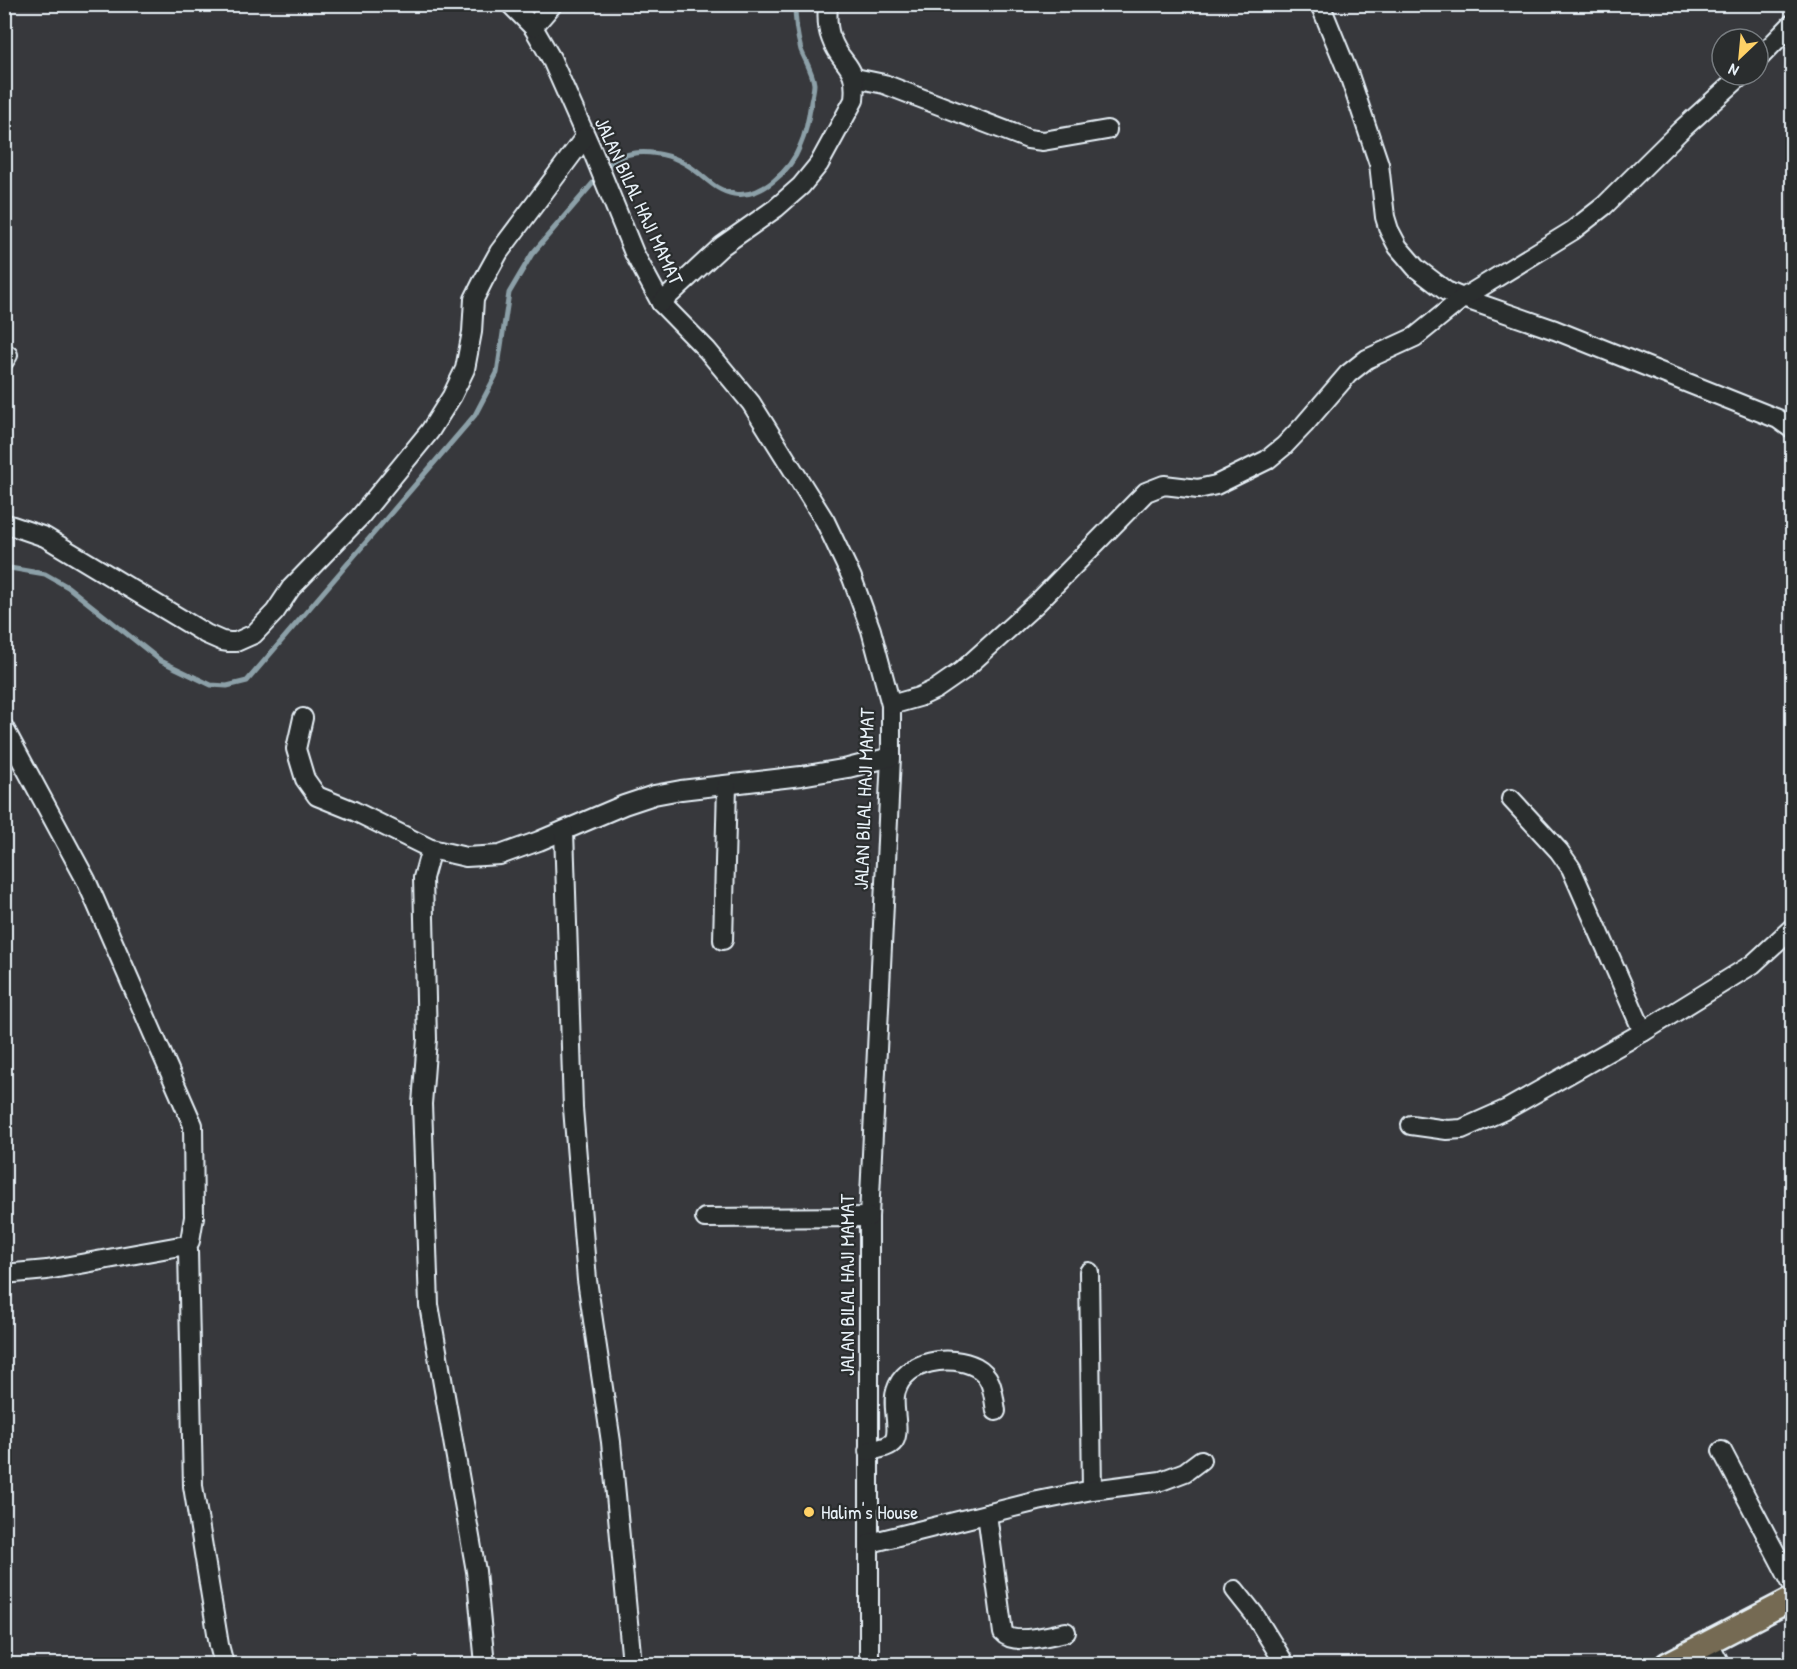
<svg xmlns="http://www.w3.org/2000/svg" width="1797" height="1669" viewBox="0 0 1797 1669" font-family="'Patrick Hand',sans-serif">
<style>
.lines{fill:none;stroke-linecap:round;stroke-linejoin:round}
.stream{stroke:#8ca0a8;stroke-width:5}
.minor-casing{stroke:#e8f1f8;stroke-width:22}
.major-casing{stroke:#e8f1f8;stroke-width:27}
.minor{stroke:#2a2d2e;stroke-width:18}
.major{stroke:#756b52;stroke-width:22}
.poi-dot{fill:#ffd166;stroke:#2a2d2e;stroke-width:2}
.labels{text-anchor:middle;stroke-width:4.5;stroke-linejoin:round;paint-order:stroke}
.street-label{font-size:20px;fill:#e8f1f8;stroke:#2a2d2e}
.poi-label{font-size:20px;fill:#e8f1f8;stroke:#2a2d2e;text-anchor:start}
</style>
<rect width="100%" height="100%" fill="#37383c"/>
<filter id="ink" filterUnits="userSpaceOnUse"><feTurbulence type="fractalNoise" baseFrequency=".0167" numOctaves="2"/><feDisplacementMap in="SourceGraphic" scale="12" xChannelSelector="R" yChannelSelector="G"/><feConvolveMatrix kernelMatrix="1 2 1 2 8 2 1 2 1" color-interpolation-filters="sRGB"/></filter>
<g filter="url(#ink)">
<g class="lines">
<g class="stream">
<path d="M605,169c22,-26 66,-18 91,2 12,9 21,20 38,23 27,5 57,-24 66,-48 6,-13 9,-29 11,-44 1,-5 3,-13 3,-18 -1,-11 -9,-24 -13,-34 -4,-15 -6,-30 -6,-46"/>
<path d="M4,567l41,7 23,13 93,74 50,24 16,1 20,-5 228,-266 22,-42 12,-80 23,-39 67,-78"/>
</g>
<defs>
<g id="minor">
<path d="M510,4l23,23 18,31 43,97 40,98 27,50 46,47 44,53 74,118 27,57 19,52 20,75v52l-22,460v447"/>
<path d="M1320,4l29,71 30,89 6,53 4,13 9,17 18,21 30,23 17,7 92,32 223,89 14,10"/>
<path d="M533,27l20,-23"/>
<path d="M1758,59l34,-35"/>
<path d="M855,78l29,6 144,55 15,2 64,-11"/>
<path d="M661,303l61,-57 54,-38 25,-22 18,-22 35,-64c4,-38 -13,-33 -23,-62 -4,-10 -4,-22 -3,-34"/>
<path d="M4,361l4,-6"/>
<path d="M4,523l41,14 161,97 16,7 7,1h7l18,-8 21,-22 16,-24 68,-70 71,-87 22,-35 13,-27 7,-37 2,-33 9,-18 16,-29 86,-115"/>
<path d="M891,705l28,-8 17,-8 26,-18 75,-68 109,-111 18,-7 34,4 18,-4 51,-25 17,-14 20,-21 44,-51 19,-15 48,-22 48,-39 109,-67 32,-25 76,-75 62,-56"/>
<path d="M303,718l-7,31 9,30 12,17 37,15 77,38 35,8 34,-2 39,-14 85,-36 30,-10 27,-5 120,-14 47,-8 43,-11"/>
<path d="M4,728l82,152 107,245 1,92 -4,24 -4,6"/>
<path d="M1511,799l48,52 12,17 72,164"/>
<path d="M564,831l9,277 14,172 24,162 21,222"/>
<path d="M431,849l-8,29 4,161 -5,65 7,201 47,266 9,93"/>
<path d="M723,940l4,-155"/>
<path d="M1411,1125l36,5 15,-1 45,-20 136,-77 110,-68 39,-36"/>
<path d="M705,1218l164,-1"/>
<path d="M1089,1272l3,218"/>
<path d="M4,1274l43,-4 133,-24 8,4 5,236 26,159 5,19"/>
<path d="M868,1451c8,-2 21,-3 26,-10 7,-11 -3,-36 2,-50 9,-31 55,-37 80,-24 17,9 17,27 20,44"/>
<path d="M1722,1451l70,133"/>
<path d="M987,1514l16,119c11,13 47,2 63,-1"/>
<path d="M870,1543l168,-42 54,-11 69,-9 24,-9 16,-12"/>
<path d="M1235,1590l19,24 31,50"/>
<path d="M1709,1643l11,21"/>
</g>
<path id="major" d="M1667,1664l125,-65"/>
</defs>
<use href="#minor" class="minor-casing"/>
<use href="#major" class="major-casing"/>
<use href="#minor" class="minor"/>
<use href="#major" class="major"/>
</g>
</g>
<circle class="poi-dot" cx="809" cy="1512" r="6"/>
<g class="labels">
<g class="street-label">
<text transform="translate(639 201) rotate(65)" y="7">JALAN BILAL HAJI MAMAT</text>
<text transform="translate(864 799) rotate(-88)" y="7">JALAN BILAL HAJI MAMAT</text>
<text transform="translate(847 1285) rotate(-90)" y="7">JALAN BILAL HAJI MAMAT</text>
</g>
<g class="poi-label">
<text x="821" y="1519">Halim's House</text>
</g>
</g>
<rect width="1797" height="1669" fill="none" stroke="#2a2d2e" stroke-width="24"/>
<rect x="12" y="12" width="1773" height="1645" fill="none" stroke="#e8f1f8" stroke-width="2" filter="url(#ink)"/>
<g transform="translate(1740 57) rotate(206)"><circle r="28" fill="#2a2d2e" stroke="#767b7f" stroke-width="1.5"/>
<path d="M0-4.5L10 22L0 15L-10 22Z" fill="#ffd166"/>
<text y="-9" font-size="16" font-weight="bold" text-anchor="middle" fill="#e8f1f8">N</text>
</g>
</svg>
